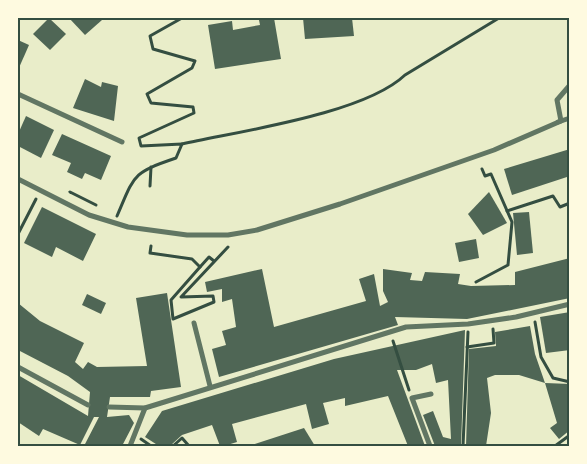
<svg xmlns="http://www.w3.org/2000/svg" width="587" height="464" viewBox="0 0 587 464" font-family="Helvetica,sans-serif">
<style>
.building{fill:#4f6655}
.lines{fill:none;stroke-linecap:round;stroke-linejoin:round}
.path{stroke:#344e41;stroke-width:3}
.minor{stroke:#617663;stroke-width:5}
.neatline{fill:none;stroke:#344e41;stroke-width:2}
</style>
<rect width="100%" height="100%" fill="#e9edc9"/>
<g class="building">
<path d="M49,18l17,16 -16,16 -17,-16z"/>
<path d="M69,18h31l2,2 -17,15z"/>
<path d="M274,18l7,41 -66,10 -7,-44 24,-4 1,9 27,-5 -1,-5z"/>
<path d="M303,18h49l2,18 -49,3z"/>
<path d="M18,40l11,5 -11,25z"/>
<path d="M85,79l16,8 1,-5 16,4 -4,35 -41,-13z"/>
<path d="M26,116l28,14 -13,28 -23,-12v-12z"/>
<path d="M62,134l49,22 -10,24 -16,-7 -3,6 -15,-7 4,-9 -19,-8z"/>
<path d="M570,149v27l-58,19 -8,-26z"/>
<path d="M489,192l18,31 -24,12 -15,-21z"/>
<path d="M42,207l54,27 -13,27 -27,-14 -4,10 -28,-14z"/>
<path d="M529,212l4,41 -16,2 -4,-42z"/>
<path d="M476,239l3,19 -20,4 -4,-19z"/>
<path d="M570,258v40l-103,21 -72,-2 3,8 -179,52 -7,-28 14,-4 -4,-14 14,-4 -4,-28 -10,3v-13l-15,3 -2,-10 57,-13 12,58 92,-26 -7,-22 15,-5 6,32 8,-4 -5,-11v-22l29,4 -2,7 12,1 3,-9 35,2 -2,10 13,2 44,-1v-13z"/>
<path d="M167,293l14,94 -30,4 -1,6h-40l-3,20 22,-2 5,8 -12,23h-38l15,-29h-5l-14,28 -37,-16 -4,7 -21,-14v-47l70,41 2,-24 -22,-16 -50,-26v-47l22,18 44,22 -9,19 8,7 5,-7 9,5 50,-1 -11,-68z"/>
<path d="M87,294l19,9 -5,11 -19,-9z"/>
<path d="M570,312v38l-24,3 -6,-36z"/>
<path d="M530,326l5,28 10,29 25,1v46l-11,9 -9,-11 7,-5 -12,-40 -26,-8h-24l-8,3 4,35 -5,33h-20l3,-97 27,-3 -1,-14z"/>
<path d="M465,330l-4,116h-26l-12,-31 10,-4 10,26 8,2 -3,-59 -12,3 -4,-19 -16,6h-19l28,76h-17l-20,-50 -43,10v-8l-22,5 6,21 -17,5 -6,-25 -74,20 5,18 -13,4h-4l-8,-21 -30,10 -12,11h-11l-14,-9 17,-26 172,-52z"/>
<path d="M304,428l11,18h-66z"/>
</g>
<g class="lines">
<g class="path">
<path d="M182,144c58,-13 182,-30 223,-69l94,-57"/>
<path d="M150,186l1,-19"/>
<path d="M70,192l26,13"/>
<path d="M507,211l46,-15 7,11 10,-4"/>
<path d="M117,216c18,-42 15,-43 59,-58l6,-14 -41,2 -2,-8 55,-25 -1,-6 -42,-4 -4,-9 45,-26 3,-7 -42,-12 -3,-13 32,-18"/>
<path d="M18,234l18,-35"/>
<path d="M151,246l-1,7 42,6 8,8 9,-10 5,4"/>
<path d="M200,267l-29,33 2,19 41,-17 -1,-6 -32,1 47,-50"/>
<path d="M476,282l32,-17 4,-43 -21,-48 -6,2 -3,-7"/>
<path d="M535,322l6,35 12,21 17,4"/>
<path d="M393,341l16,49"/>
<path d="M467,347l27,-4 -1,-14"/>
<path d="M141,439l10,7"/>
<path d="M173,446l9,-8 7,8"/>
<path d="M463,446l5,-114"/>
<path d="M555,446l15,-11"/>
</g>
<g class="minor">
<path d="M18,94l104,48"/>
<path d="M558,122l12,-4"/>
<path d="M18,179l71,36 39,12 59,8h41l29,-5 83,-26 154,-54 67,-29 -4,-21 13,-15"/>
<path d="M194,323l16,63"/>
<path d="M18,367l70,38"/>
<path d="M109,407l36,1 261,-81 62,-3 48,-7 54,-13"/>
<path d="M130,446l15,-38"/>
<path d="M430,446l-18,-48 19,-4"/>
</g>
</g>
<rect width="587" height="464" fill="none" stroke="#fefae0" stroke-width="38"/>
<rect x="19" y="19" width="549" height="426" class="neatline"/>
</svg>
